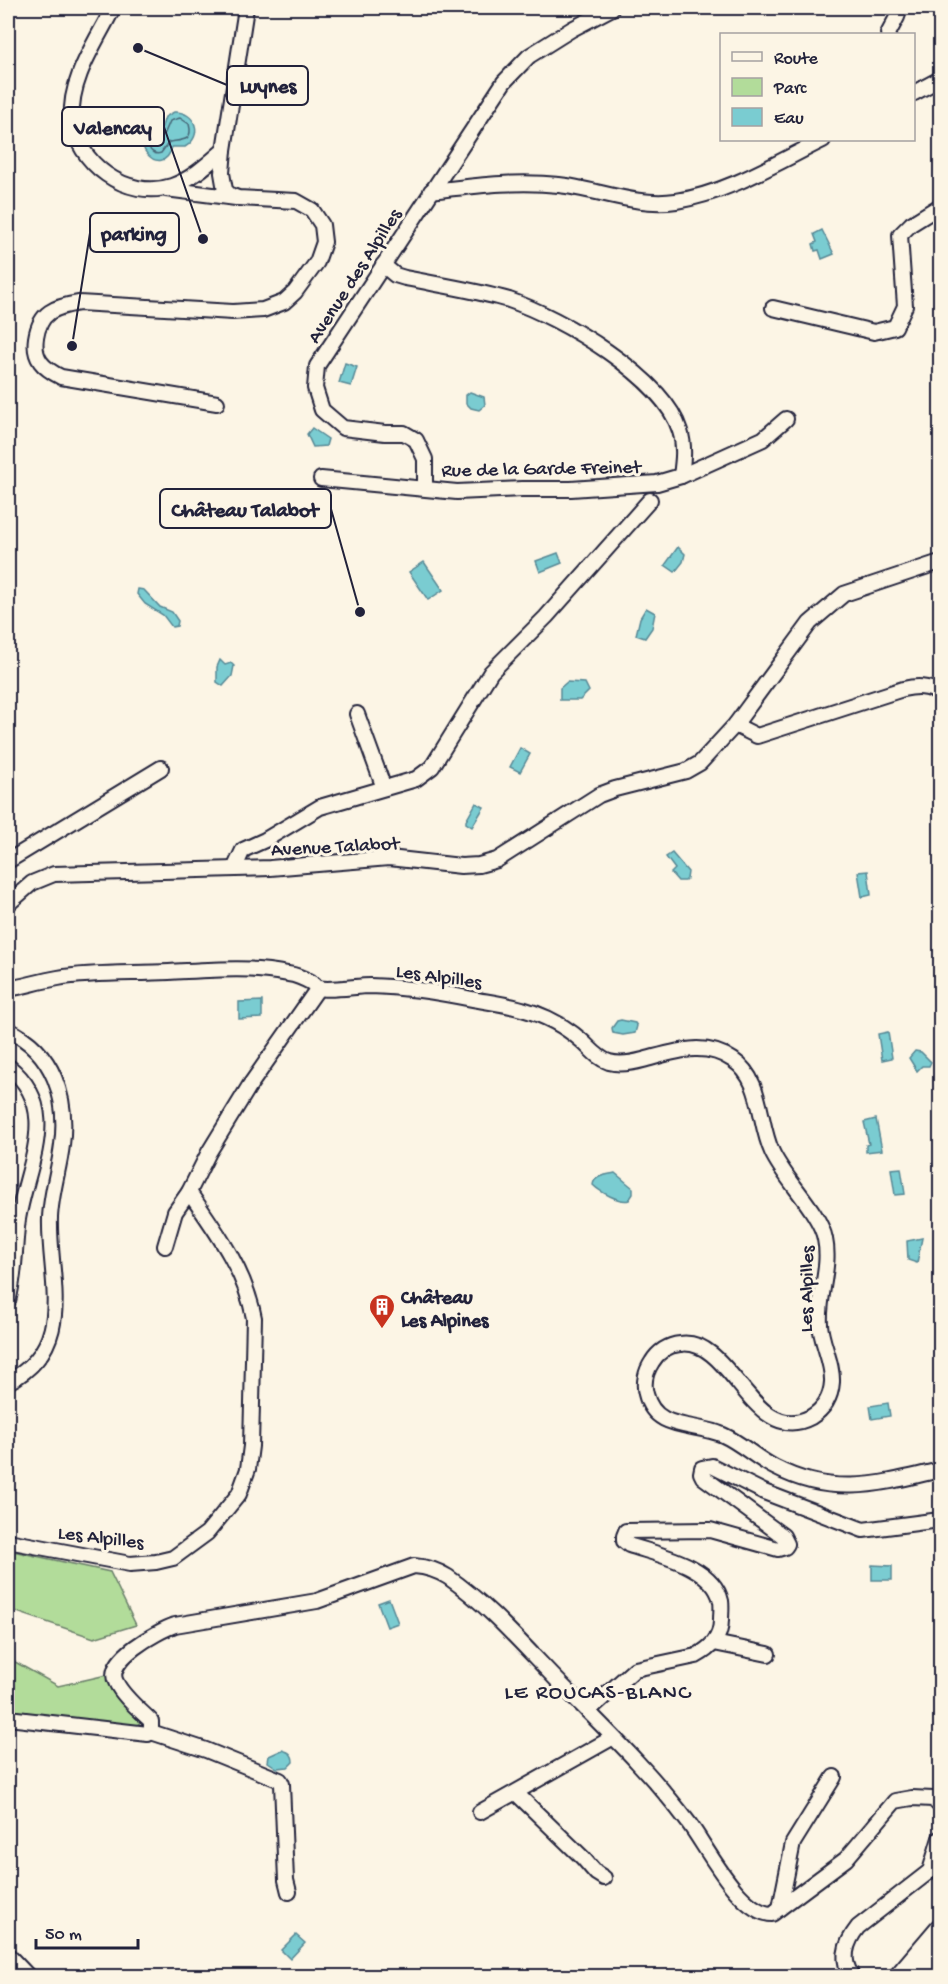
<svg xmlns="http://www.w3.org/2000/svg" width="948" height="1984" viewBox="0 0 948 1984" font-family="'Gochi Hand',sans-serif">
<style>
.green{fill:#b2dc9a;stroke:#6a7f6a;stroke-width:1.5}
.water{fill:#7accd1;stroke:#578895;stroke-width:1.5}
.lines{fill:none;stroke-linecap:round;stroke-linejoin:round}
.shore{stroke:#456677;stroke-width:1.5}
.street-casing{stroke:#22223b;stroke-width:18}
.secondary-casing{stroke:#22223b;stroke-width:24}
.street{stroke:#fcf5e5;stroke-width:14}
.secondary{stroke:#fcf5e5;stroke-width:20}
.labels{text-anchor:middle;stroke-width:6;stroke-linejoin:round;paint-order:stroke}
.street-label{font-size:20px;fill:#22223b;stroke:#fcf5e5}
.poi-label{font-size:20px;font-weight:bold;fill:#22223b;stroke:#fcf5e5;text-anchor:start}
.quarter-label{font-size:22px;letter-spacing:1.5px;fill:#22223b;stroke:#fcf5e5}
.leader{fill:none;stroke:#22223b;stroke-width:2}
.callout-dot{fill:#22223b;stroke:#fcf5e5;stroke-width:2}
.callout{fill:#fcf5e5;stroke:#22223b;stroke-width:2}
.callout-label{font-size:21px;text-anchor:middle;font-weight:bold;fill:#22223b}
</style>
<rect width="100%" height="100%" fill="#fcf5e5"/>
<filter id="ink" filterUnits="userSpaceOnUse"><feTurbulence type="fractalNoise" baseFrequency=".0167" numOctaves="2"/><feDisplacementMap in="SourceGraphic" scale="12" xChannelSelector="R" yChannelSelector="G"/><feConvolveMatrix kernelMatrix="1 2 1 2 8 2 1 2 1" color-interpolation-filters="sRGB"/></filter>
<g filter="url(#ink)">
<g class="green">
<path d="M8,1550l102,22 26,53 -42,13 -86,-29z"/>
<path d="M8,1658l50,28 49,-11 4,15 29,32 -4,6 -128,-16z"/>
</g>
<g class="water">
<path d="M174,112c22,-1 30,24 11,35h-13c-10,37 -52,-13 -12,-15l5,-15z"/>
<path d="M822,230l12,24 -12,5 -3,-9 -4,1 -2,-7 4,-2 -3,-8z"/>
<path d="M345,363l12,4 -6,19 -12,-3z"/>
<path d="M470,392l14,5 1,8 -6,5 -8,-2 -5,-5v-8z"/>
<path d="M312,428l16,11 -2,7 -13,1 -6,-13z"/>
<path d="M678,547l7,7 -2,8 -8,10 -10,-7z"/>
<path d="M558,553l4,10 -22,9 -4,-11z"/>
<path d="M424,562l19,28 -15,10 -19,-28z"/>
<path d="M138,589l6,1 16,17 12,5 6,9 -1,5 -5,1 -9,-12 -18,-11 -8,-10z"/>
<path d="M646,608l9,5 -3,15 -7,10 -9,-3 4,-17z"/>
<path d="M220,660l5,5 6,-2 3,3 -2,10 -9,10 -6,-4v-15z"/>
<path d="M567,682l18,1 4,8 -9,9h-20v-12z"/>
<path d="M520,748l10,6 -10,18 -10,-5z"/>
<path d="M476,803l8,4 -12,20 -6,-4v-2z"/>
<path d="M672,853l16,19 -1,7 -2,2h-7l-7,-8 4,-4 -9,-12z"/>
<path d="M868,871l3,24 -9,2 -4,-25z"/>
<path d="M262,1001v17l-23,1v-17z"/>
<path d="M621,1020l14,3 2,3 -2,7 -12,2 -10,-2 -1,-5 5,-7z"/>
<path d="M888,1032l4,26 -10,2 -4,-26z"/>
<path d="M915,1051l6,1 10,10 -2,4h-7l-5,5 -8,-13z"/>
<path d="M876,1119l6,31 -16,2v-7l3,-1 -5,-22z"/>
<path d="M901,1168l4,26 -10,1 -4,-26z"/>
<path d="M615,1173l18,15v6l-4,6c-9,3 -29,-8 -36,-15 1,-10 14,-10 22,-12z"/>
<path d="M922,1238l-5,25 -9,-3 -1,-19z"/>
<path d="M888,1403l2,13 -18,3 -2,-13z"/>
<path d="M872,1565l20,1v14h-20z"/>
<path d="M389,1599l9,24 -11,4 -9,-24z"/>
<path d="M282,1750c7,2 11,4 11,12l-5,5 -11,1 -9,-6 1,-6z"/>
<path d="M296,1935l9,8 -15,16 -9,-9z"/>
</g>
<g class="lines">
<path class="shore" d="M180,118l9,6c5,18 -8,16 -20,18l-8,11c-6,2 -11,-1 -12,-7l2,-5 13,-6 6,-14z"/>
<defs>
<g id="street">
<path d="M113,8c-16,33 -44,71 -41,110 4,45 55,83 100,68 20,-7 36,-22 52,-36"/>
<path d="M888,34l9,-17 3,-9"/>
<path d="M914,93l26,-14"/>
<path d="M166,189l70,9"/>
<path d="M431,191c43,-5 85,-11 128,-6 38,4 77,22 117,16 52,-8 100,-38 147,-61"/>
<path d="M383,265l12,10 10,3c35,7 70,12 104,22 51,17 155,77 171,131 5,15 3,30 1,45"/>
<path d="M773,308l101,24 21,-5 10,-21 -5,-71 11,-11 29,-18"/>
<path d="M217,403l-156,-26c-18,-9 -28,-18 -25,-39 4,-26 18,-31 43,-35l154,9 30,-2 21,-8 11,-10 22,-30 7,-20 -2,-17 -10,-15 -16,-9 -58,-3 -8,-3 -5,-5 -3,-17 2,-23 22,-142"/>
<path d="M321,479l136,13 65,-3h49l86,-6 24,-7 82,-37 23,-20"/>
<path d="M425,488v-29l-9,-19 -12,-7h-19l-42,-5 -21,-18 -7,-22 2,-22 187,-284 25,-26 43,-27 40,-21"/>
<path d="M357,714l27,74"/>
<path d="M735,725l22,11 146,-47c14,-3 24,-3 37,4"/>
<path d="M8,861l153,-93"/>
<path d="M234,869l9,-19 22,-10 55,-33 96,-28 16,-12 59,-95 55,-55 104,-117"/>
<path d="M8,904l24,-21 22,-9 216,-6 119,-10 72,8 18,-1 18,-5 102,-65 16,-6 71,-18 14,-8 35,-38 75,-102 34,-29 96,-32"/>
<path d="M8,989c16,-3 33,-8 50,-11 36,-6 74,-4 111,-6 40,-2 80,-6 119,2 9,1 17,5 24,9 2,2 4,5 7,5 9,3 39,-2 51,-2 35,1 68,6 102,13 16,3 34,5 50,10 22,6 43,17 60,32 9,8 15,17 27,21 11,3 23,1 34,-2 31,-8 61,-20 90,0 30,20 25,62 39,92 12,27 48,60 53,87 6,28 -7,56 -5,85 1,19 13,38 12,58 -1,15 -8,27 -21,35 -58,31 -79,-81 -131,-73 -12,1 -22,8 -28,18 -6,9 -9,21 -6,32 9,38 49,28 77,41 18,8 33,23 51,32 59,31 106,17 166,3"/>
<path d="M8,1030c46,21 60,69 54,115 -3,25 -11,48 -12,73 -2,61 28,127 -42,164"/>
<path d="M8,1066c54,43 19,98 10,153 -4,28 -2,54 -10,82"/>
<path d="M165,1246l10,-34 14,-20 20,-40 41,-67 68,-97"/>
<path d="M8,1541l122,23 26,-2 17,-4 34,-25 32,-39 9,-25 3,-23 3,-128c-9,-48 -38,-87 -65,-126"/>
<path d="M714,1643l54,11"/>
<path d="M588,1711l47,-42 61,-13c15,-8 25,-18 25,-36 0,-6 1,-13 0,-19 -8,-36 -63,-46 -92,-56l-5,-4v-5l2,-5 84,-1 68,19 7,-2 2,-3 -4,-8 -80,-59 -2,-4 1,-5 10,-2 52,26 99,38 77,-10"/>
<path d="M8,1718l140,16 3,-2v-11c-11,-11 -28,-24 -35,-39 -12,-22 42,-51 59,-57l142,-24 97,-35c13,1 23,4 34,11 40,28 73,66 107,101 45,46 94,92 133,144 19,25 51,91 84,92l74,-55 49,-58 17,-3 21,1 7,7"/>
<path d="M151,1732l55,18 74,30 2,4 4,96 3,12"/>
<path d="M516,1793l67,65 13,15 8,5"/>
<path d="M480,1812l132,-74"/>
<path d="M780,1908l13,-65 41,-66"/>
<path d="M8,1955l20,21"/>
<path d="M852,1976c-12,-17 -6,-34 6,-49l72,-56 10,-33"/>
</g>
<g id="secondary">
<path d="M900,1976l40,-47"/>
<path d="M919,1976l21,-26"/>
</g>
</defs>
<use href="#street" class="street-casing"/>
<use href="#secondary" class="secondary-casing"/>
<use href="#street" class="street"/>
<use href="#secondary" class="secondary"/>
</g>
</g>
<defs>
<symbol id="building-pin" viewBox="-11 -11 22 30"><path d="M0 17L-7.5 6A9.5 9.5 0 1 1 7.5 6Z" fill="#c8321e" stroke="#fcf5e5"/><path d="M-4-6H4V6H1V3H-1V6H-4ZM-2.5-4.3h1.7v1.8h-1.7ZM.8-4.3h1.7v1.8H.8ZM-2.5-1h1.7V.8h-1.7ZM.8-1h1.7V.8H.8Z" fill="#fff"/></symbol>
</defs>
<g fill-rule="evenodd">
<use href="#building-pin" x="367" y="1292" width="30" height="40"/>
</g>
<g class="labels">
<g class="street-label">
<text transform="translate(353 275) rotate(-57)" y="7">Avenue des Alpilles</text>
<text transform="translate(541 467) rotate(-1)" y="7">Rue de la Garde Freinet</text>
<text transform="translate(335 845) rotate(-3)" y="7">Avenue Talabot</text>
<text transform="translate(439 975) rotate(8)" y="7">Les Alpilles</text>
<text transform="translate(805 1289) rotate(-89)" y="7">Les Alpilles</text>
<text transform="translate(101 1536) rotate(7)" y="7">Les Alpilles</text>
</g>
<g class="poi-label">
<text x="401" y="1303">Château<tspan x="401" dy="23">Les Alpines</tspan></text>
</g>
<g class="quarter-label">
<text x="598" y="1698">LE ROUCAS-BLANC</text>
</g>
</g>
<path class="leader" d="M138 48L227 85M203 239L164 127M72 346L90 233M360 612L331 509"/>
<g class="callout-dot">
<circle cx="138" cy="48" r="6"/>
<circle cx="203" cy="239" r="6"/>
<circle cx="72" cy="346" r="6"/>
<circle cx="360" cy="612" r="6"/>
</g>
<g class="callout">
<rect x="227" y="66" width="81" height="39" rx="6"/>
<rect x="62" y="107" width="102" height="39" rx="6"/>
<rect x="90" y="213" width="89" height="39" rx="6"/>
<rect x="160" y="489" width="171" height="39" rx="6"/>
</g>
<g class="callout-label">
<text x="268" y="92">Luynes</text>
<text x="113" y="134">Valencay</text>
<text x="134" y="240">parking</text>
<text x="245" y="516">Château Talabot</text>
</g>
<rect width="948" height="1984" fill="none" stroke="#fcf5e5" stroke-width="30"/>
<rect x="15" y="15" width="918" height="1954" fill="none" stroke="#22223b" stroke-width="2" filter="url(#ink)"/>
<rect x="720" y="33" width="195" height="108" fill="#fcf5e5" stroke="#a5a1a1" stroke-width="1.5"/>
<rect x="732" y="52" width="30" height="9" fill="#fcf5e5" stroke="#a5a1a1" stroke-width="1.5"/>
<text x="774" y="63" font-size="18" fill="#22223b">Route</text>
<rect x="732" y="78" width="30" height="18" fill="#b2dc9a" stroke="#a5a1a1" stroke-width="1.5"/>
<text x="774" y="93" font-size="18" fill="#22223b">Parc</text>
<rect x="732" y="108" width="30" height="18" fill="#7accd1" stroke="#a5a1a1" stroke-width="1.5"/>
<text x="774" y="123" font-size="18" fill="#22223b">Eau</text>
<path d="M36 1939v9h102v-9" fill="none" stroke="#22223b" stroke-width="3"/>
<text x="45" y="1939" font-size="18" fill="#22223b" stroke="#fcf5e5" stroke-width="4.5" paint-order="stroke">50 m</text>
</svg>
